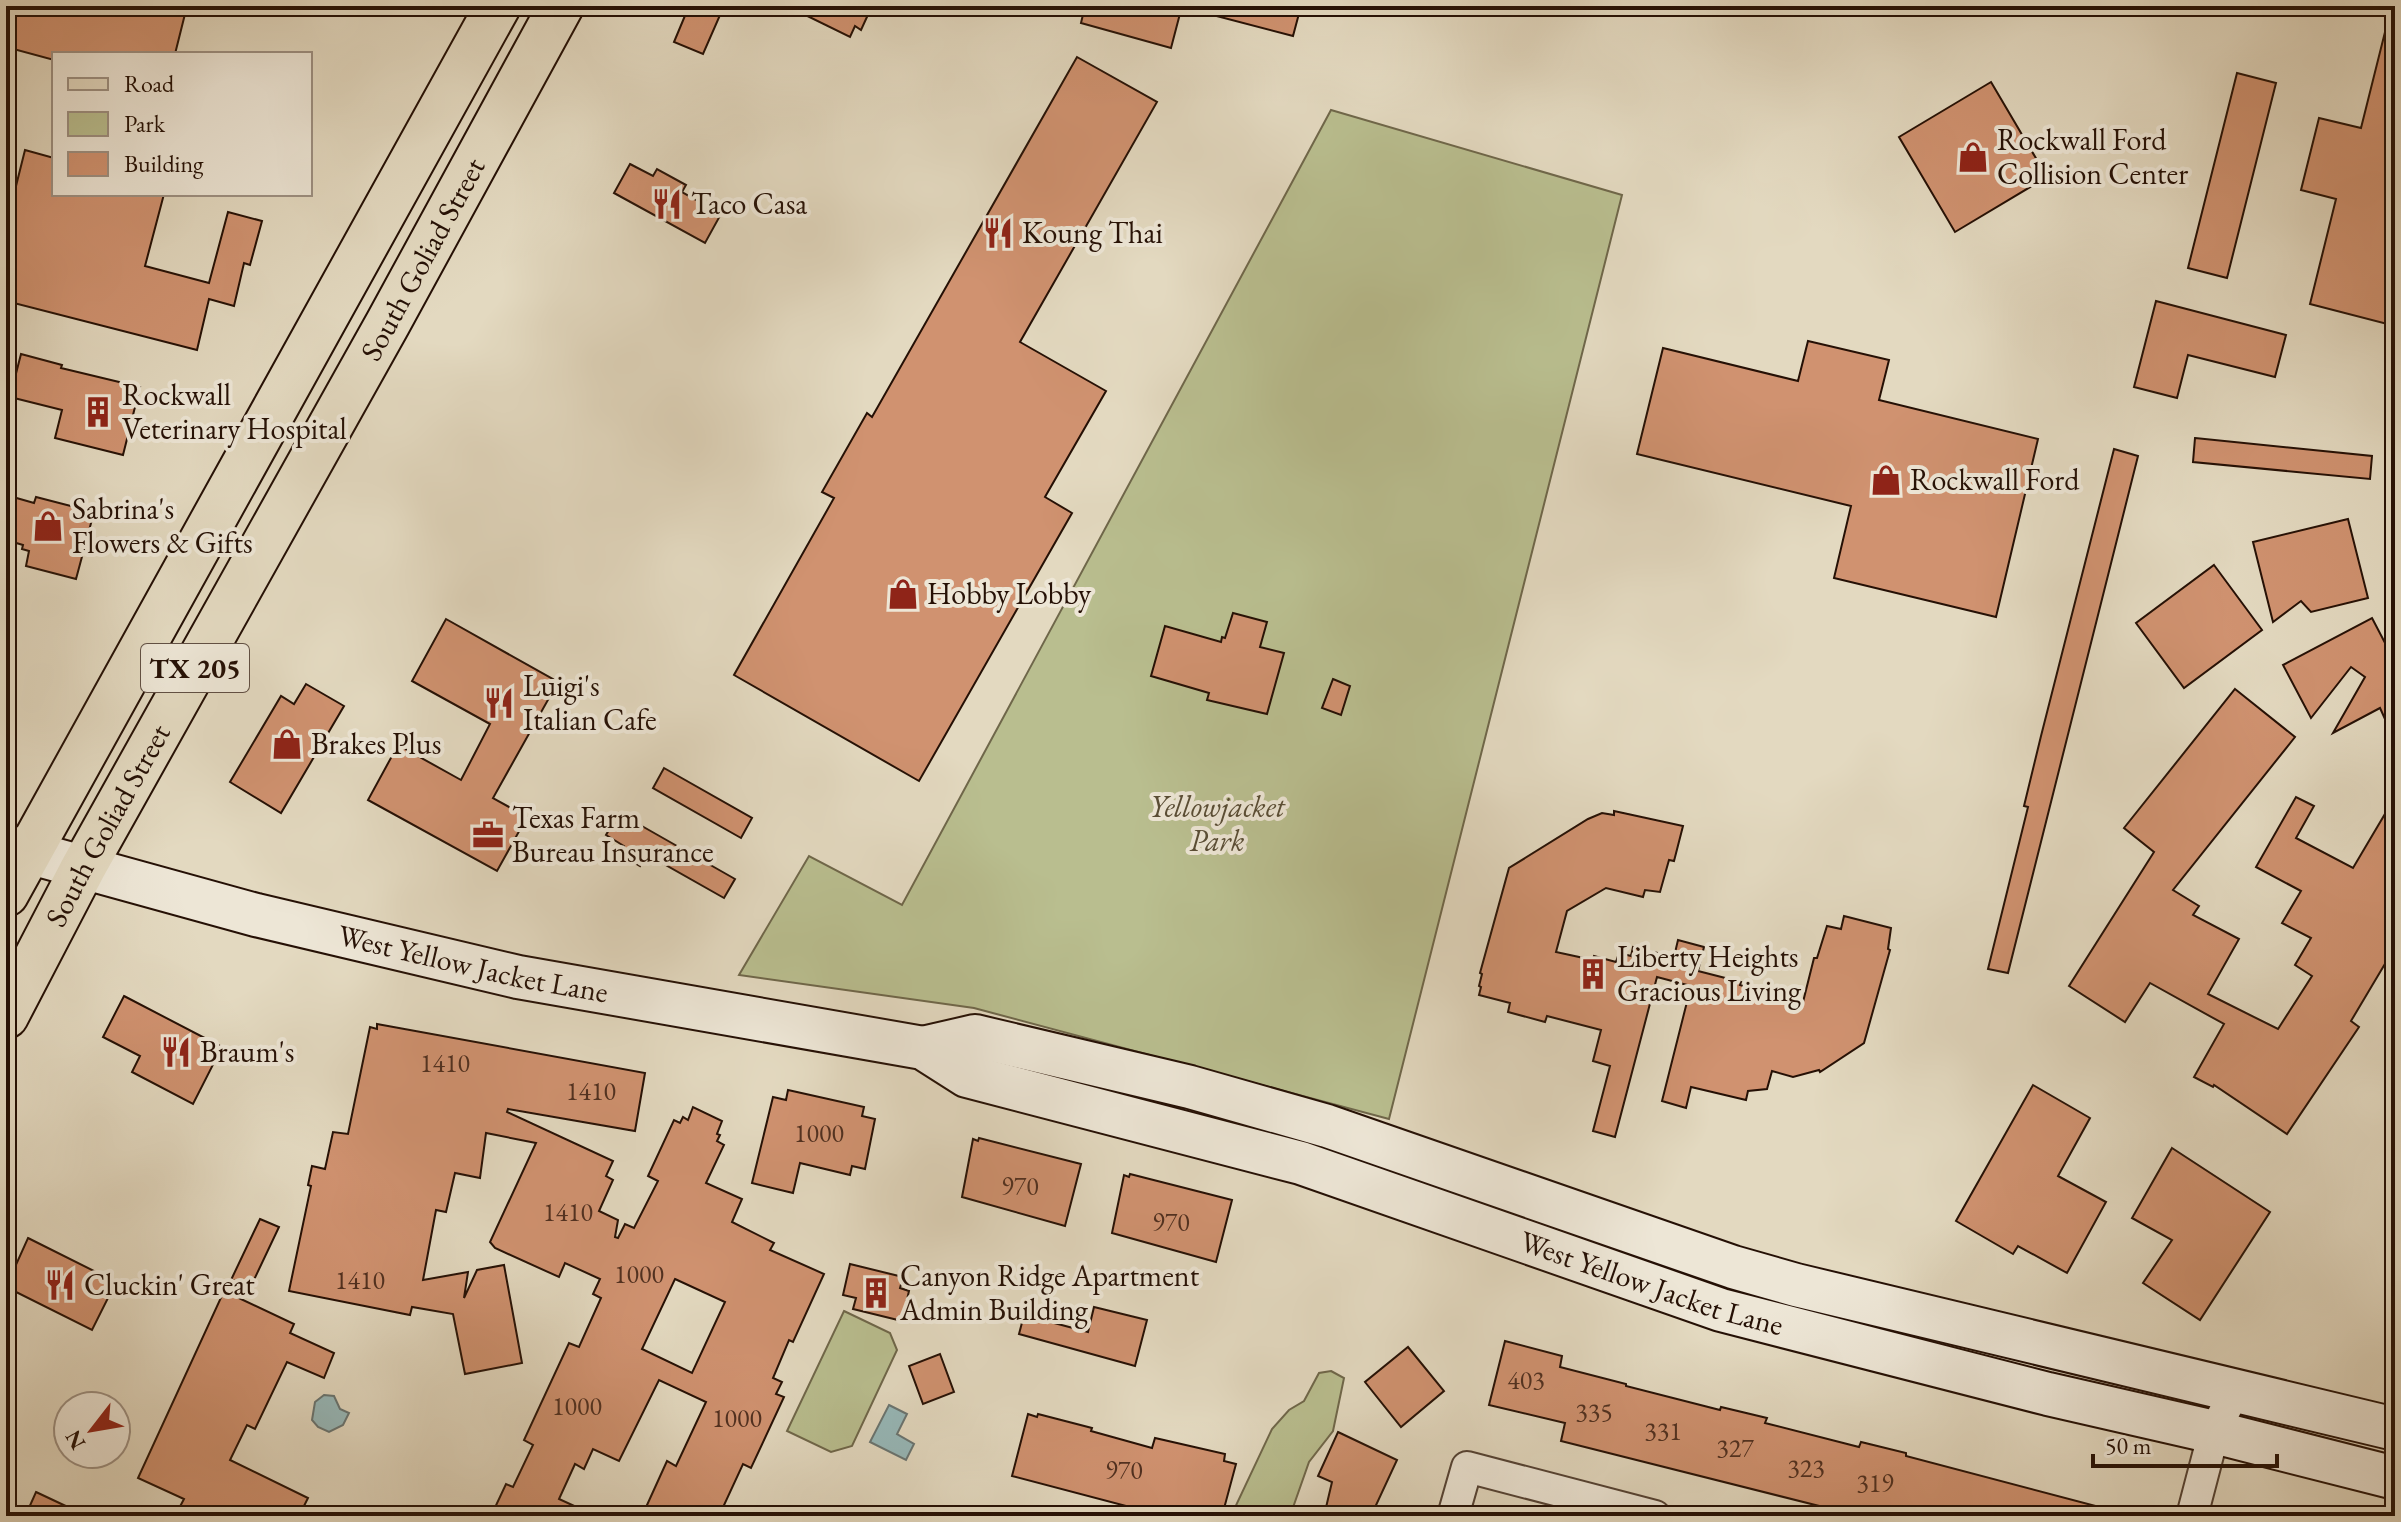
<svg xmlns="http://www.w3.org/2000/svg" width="2401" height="1522" viewBox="0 0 2401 1522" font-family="'EB Garamond',serif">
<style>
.green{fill:#b9be8f;stroke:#6f674a;stroke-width:2}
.water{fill:#97b9ba;stroke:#697572;stroke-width:2}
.building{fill:#d09270;stroke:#251005;stroke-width:2;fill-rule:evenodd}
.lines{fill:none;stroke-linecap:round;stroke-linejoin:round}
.street-casing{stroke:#544234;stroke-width:34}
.secondary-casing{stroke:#251005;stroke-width:46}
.primary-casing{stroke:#251005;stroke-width:48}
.street{stroke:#ede6d6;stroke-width:30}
.secondary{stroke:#ede6d6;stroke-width:42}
.primary{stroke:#e3d9c0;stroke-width:44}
.labels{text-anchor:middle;stroke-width:8;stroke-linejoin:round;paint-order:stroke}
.number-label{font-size:26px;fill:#503020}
.shield{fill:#ede6d6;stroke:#615044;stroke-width:2}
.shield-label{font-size:28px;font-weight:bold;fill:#251005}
.poi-label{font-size:30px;fill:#251005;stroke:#ede6d6;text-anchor:start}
.street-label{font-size:30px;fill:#251005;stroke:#ede6d6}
.park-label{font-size:30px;font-style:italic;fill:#594d35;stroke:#ede6d6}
</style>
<rect width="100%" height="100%" fill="#e3d9c0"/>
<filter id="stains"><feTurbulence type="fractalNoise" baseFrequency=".0025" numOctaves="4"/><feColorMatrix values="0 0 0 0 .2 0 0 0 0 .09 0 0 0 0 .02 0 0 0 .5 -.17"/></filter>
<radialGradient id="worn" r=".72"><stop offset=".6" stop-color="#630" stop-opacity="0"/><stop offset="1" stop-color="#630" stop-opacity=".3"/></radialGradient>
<g class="green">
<path d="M1331,110l291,85 -233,924 -415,-111 -235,-33 70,-119 93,49z"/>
<path d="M844,1311l46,22 7,17 -45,96 -21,6 -44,-21z"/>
<path d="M1331,1371l13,7 -11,53 -24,31 -19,54h-59l41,-87 17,-19 15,-9 15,-28z"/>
</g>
<g class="water">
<path d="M324,1395l10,1 6,13 9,4 -6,12 -14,7 -11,-5 -6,-7 3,-18z"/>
<path d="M889,1405l18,9 -10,20 17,10 -8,16 -36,-18z"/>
</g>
<g class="building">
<path d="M6,6h181l-12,48h-121v6l-48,-13z"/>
<path d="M689,6h35l-21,48 -29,-12z"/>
<path d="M787,6h85l-11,24 -6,-4 -5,11z"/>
<path d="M1085,6h97l-11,42 -90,-25z"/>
<path d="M1206,6h95l-8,30 -88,-23z"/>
<path d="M2388,20l7,1v305l-85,-22 26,-105 -35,-9 18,-72 42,10z"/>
<path d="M1077,57l80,45 -137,240 86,49 -61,106 27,16 -153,268 -185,-106 100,-177 -12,-6 45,-79 5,4z"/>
<path d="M2237,73l39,10 -49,195 -39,-10z"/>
<path d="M1991,82l56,95 -92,55 -56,-95z"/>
<path d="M25,150l29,8v36h110l-19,72 64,17 19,-71 34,9 -12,44 -6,-2 -10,43 -25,-7 -12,51 -191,-49v-61l6,-21 -4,-1z"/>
<path d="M630,164l23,12 4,-7 29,16 -4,7 39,22 -16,29 -91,-50z"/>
<path d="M2156,301l130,34 -11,42 -87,-22 -11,43 -43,-11z"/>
<path d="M1808,341l81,19 -10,40 159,39 -42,178 -162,-39 17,-72 -214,-52 26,-106 135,33z"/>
<path d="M21,354l41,11 -1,3 79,19 -17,68 -68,-17 7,-28 -52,-13z"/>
<path d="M2195,438l177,18 -2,23 -177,-17z"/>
<path d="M2114,449l24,7 -130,517 -20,-4 40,-162 -4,-1 17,-70z"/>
<path d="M6,495l28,8 2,-6 58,15 -18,67 -50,-13 3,-15 -7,-2 1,-4 -17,-5z"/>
<path d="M2348,519l20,79 -57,14 -10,-11 -28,21 -20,-80z"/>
<path d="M2214,565l48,65 -78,58 -48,-65z"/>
<path d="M1233,613l34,9 -7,25 24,6 -17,61 -60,-14 2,-7 -58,-17 14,-50 56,16 1,-5 3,1z"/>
<path d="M2372,618l23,44v79l-15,-33 -47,25 32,-56 -14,-10 -40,51 -28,-53z"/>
<path d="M446,619l112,63 -65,116 34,19 -30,54 -129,-71 30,-55 63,35 29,-56 -78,-43z"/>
<path d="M1333,679l17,7 -9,29 -19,-7z"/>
<path d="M306,684l38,22 -63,107 -51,-31 51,-86 13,8z"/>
<path d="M2235,689l60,48 -122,153 26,16 -6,9 46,24 -31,55 70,35 34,-53 -17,-11 16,-27 -29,-15 19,-32 -45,-24 40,-70 18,9 -18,32 57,30 42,-71v150l-44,74 8,6 -72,107 -73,-49 -1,2 -19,-10 30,-53 -74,-41 -25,39 -56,-36 85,-134 -30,-24z"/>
<path d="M664,768l88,50 -11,20 -88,-50z"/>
<path d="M1614,811l69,15 -9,35 -5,-1 -9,32 -15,-2 -2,7 -37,-9 -39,23 -11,41 37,8 1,-4 22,6 3,-9 12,3 2,-9 41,10 4,-17 26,7 -6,24 43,11 -1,3 63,17 11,-44h3l10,-32 14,3 3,-13 47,12 -3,21 2,1 -26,93 -44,29 -1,-2 -26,7 -21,-6 -5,18 -19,2 -2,9 -55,-13 -5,21 -24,-7 29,-115 -34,-9 -42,160 -22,-6 17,-65 -17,-5 8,-31 -54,-14 -2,6 -37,-10 2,-9 -31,-8 2,-8 -2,-1 3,-12 -2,-1 29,-105 79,-49 14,-6 12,2z"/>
<path d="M619,813l116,66 -11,19 -78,-44 -6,12 -20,-12 4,-8 -18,-11z"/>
<path d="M124,996l98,51 -29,57 -61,-32 8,-16 -37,-19z"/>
<path d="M377,1024l268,49 -10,58 -127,-22 -1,3 106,49 -7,15 7,4 -14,31 19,9 -3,17 3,1 7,-14 9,4 24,-47 -10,-5 26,-56 6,3 3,-6 5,3 5,-13 29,14 -5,13 3,1 -3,6 7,4 -18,38 36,16 -10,23 42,21 -4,7 54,24 -31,68 -4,-2 -16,38 9,4 -6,12 8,3 -33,71 -8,-4 -24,52h-77l25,-55 9,5 30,-64 -47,-22 -40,81 -26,-12 -9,20 -9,-5 -16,35 37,17h-105l15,-32 7,3 20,-42 -9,-5 45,-97 10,4 22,-49 -8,-4 7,-15 -35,-16 -6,14 -64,-29 -5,-6 46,-99 -50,-10 -6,45 -25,-5 -9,39 -10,-2 -13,70 45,-8 -4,26 13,-28 27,-5 18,98 -57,11 -12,-60 -41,-7 -2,8 -121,-24 22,-105 -3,-1 4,-19 13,3 8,-37 15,2 22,-107 7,2zM675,1279l50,23 -33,71 -50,-24z"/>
<path d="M2033,1085l57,33 -32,58 48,26 -39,71 -49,-27 -5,8 -57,-33z"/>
<path d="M788,1090l76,17 -2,9 13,3 -10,50 -13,-3 -2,9 -50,-12 -7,30 -41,-10 21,-86 13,3z"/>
<path d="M979,1138l102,26 -16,62 -103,-29 11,-58 5,2z"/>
<path d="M2172,1148l98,64 -70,108 -57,-37 29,-43 -40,-22z"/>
<path d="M1130,1174l102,26 -16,62 -104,-29 12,-58 5,2z"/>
<path d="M260,1219l19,8 -27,57 -21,-4z"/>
<path d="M28,1238l88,44 -24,48 -86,-43z"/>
<path d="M850,1264l53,13 -3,11 9,3 -7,30 -49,-12 3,-11 -13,-3z"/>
<path d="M224,1291l70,33 -4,9 44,20 -10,25 -37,-16 -32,67 -8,-4 -17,35 78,38 -9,18h-124l9,-17 -46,-21z"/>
<path d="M1094,1307l53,13 -12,46 -116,-32 5,-19 64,17z"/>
<path d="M1505,1341l57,15 -2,11 66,17v2l94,24 1,-3 46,11 -2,5 94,24 2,-5 45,11v3l201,53 -1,7h-247l-298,-75 4,-18 -76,-18z"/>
<path d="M1408,1347l36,44 -43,36 -36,-45z"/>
<path d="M940,1354l14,38 -31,12 -14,-38z"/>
<path d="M1028,1414l9,3 1,-3 54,14 -1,3 61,17 3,-10 70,16 -1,7 12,3 -14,52h-58l-152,-40z"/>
<path d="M1338,1432l59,28 -26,56h-47l8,-34 -14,-6z"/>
<path d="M36,1492l51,24h-46l-13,-6z"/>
</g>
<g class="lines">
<defs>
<g id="street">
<path d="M1453,1516l14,-49 188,49"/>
<path d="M2192,1516l22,-84 21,-41"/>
</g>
<g id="secondary">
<path id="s1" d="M6,846l250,69 262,62 405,71 44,28 334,87 420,147 327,84 166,38 181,46"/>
<path d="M923,1048l52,-12 215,51 137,39 406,141 63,18 599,144"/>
</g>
<g id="primary">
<path d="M6,894l492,-888"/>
<path id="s2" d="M6,1016l77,-148 305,-545 173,-317"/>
</g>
</defs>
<use href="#street" class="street-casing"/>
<use href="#secondary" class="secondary-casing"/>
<use href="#primary" class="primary-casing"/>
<use href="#street" class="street"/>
<use href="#secondary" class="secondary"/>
<use href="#primary" class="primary"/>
</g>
<defs>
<symbol id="shop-bare" viewBox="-9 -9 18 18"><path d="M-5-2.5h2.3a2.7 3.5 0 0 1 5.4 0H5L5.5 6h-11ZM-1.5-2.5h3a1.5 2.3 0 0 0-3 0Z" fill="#8f2418" stroke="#ede6d6" stroke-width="2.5" paint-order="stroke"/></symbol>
<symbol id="restaurant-bare" viewBox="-9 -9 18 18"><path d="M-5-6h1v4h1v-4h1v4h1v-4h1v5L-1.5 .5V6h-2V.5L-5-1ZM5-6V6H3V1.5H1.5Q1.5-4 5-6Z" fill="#8f2418" stroke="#ede6d6" stroke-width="2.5" paint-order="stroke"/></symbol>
<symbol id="building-bare" viewBox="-9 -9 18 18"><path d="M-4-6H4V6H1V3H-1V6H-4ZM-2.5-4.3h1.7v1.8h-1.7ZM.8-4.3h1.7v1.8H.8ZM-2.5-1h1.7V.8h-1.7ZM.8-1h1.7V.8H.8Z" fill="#8f2418" stroke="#ede6d6" stroke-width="2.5" paint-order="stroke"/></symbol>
<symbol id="office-bare" viewBox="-9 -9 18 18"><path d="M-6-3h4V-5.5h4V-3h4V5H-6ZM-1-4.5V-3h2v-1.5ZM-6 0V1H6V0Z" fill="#8f2418" stroke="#ede6d6" stroke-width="2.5" paint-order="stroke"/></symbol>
</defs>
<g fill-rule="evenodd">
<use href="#shop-bare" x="1951" y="135" width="44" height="44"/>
<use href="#restaurant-bare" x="645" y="182" width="44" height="44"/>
<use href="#restaurant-bare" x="976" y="211" width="44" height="44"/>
<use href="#building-bare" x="76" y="390" width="44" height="44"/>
<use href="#shop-bare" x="1864" y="458" width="44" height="44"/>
<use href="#shop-bare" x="26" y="504" width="44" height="44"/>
<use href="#shop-bare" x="881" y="572" width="44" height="44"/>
<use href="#restaurant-bare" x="477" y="681" width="44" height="44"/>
<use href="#shop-bare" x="265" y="722" width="44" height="44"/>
<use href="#office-bare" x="466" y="813" width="44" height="44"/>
<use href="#building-bare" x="1571" y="952" width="44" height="44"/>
<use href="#restaurant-bare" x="154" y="1030" width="44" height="44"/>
<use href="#restaurant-bare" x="38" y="1263" width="44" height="44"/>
<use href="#building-bare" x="854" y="1271" width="44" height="44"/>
</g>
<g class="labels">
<g class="number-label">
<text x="445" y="1072">1410</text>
<text x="591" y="1100">1410</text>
<text x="819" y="1142">1000</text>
<text x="1020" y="1195">970</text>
<text x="568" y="1221">1410</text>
<text x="1171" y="1231">970</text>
<text x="639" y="1283">1000</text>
<text x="360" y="1289">1410</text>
<text x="1526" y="1389">403</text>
<text x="577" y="1415">1000</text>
<text x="1594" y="1421">335</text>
<text x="737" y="1427">1000</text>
<text x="1663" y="1440">331</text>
<text x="1735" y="1457">327</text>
<text x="1806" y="1477">323</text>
<text x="1124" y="1479">970</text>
<text x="1875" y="1492">319</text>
</g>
<rect class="shield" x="141" y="644" width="108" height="48" rx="6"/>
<g class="shield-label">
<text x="195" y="678">TX 205</text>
</g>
<g class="poi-label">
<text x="1997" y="150">Rockwall Ford<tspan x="1997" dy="34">Collision Center</tspan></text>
<text x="691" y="214">Taco Casa</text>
<text x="1022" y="243">Koung Thai</text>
<text x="122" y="405">Rockwall<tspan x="122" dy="34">Veterinary Hospital</tspan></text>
<text x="1910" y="490">Rockwall Ford</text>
<text x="72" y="519">Sabrina's<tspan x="72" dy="34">Flowers &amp; Gifts</tspan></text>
<text x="927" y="604">Hobby Lobby</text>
<text x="523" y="696">Luigi's<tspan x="523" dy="34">Italian Cafe</tspan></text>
<text x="311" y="754">Brakes Plus</text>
<text x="512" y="828">Texas Farm<tspan x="512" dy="34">Bureau Insurance</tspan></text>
<text x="1617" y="967">Liberty Heights<tspan x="1617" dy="34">Gracious Living</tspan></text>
<text x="200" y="1062">Braum's</text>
<text x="900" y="1286">Canyon Ridge Apartment<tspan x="900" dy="34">Admin Building</tspan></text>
<text x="84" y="1295">Cluckin' Great</text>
</g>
<g class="street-label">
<text dy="10" stroke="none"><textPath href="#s2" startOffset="864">South Goliad Street</textPath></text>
<text dy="10" stroke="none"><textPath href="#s2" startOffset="216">South Goliad Street</textPath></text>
<text dy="10" stroke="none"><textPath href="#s1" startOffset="482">West Yellow Jacket Lane</textPath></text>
<text dy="10" stroke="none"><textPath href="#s1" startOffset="1708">West Yellow Jacket Lane</textPath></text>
</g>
<g class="park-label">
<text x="1217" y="817">Yellowjacket<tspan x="1217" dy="34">Park</tspan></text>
</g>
</g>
<rect width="2401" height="1522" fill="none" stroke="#e3d9c0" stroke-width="32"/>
<rect x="8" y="8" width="2385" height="1506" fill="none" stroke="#251005" stroke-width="4"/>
<rect x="16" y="16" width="2369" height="1490" fill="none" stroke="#251005" stroke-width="2"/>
<rect x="52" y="52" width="260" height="144" fill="#ede6d6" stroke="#9d9082" stroke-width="2"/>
<rect x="68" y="78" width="40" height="12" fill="#e3d9c0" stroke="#9d9082" stroke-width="2"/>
<text x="124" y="92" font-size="24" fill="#251005">Road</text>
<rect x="68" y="112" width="40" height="24" fill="#b9be8f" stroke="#9d9082" stroke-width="2"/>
<text x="124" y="132" font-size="24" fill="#251005">Park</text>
<rect x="68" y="152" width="40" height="24" fill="#d09270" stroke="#9d9082" stroke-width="2"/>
<text x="124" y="172" font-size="24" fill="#251005">Building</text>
<g transform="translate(92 1430) rotate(239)"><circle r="38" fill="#ede6d6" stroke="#9d9082" stroke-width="2"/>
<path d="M0-6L14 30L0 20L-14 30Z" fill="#8f2418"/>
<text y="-12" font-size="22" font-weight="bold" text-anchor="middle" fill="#251005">N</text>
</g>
<path d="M2093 1454v12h184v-12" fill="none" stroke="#251005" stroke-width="4"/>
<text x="2105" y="1454" font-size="24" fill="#251005" stroke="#ede6d6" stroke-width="6" paint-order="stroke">50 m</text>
<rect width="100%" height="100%" filter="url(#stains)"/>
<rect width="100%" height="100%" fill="url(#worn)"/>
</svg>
